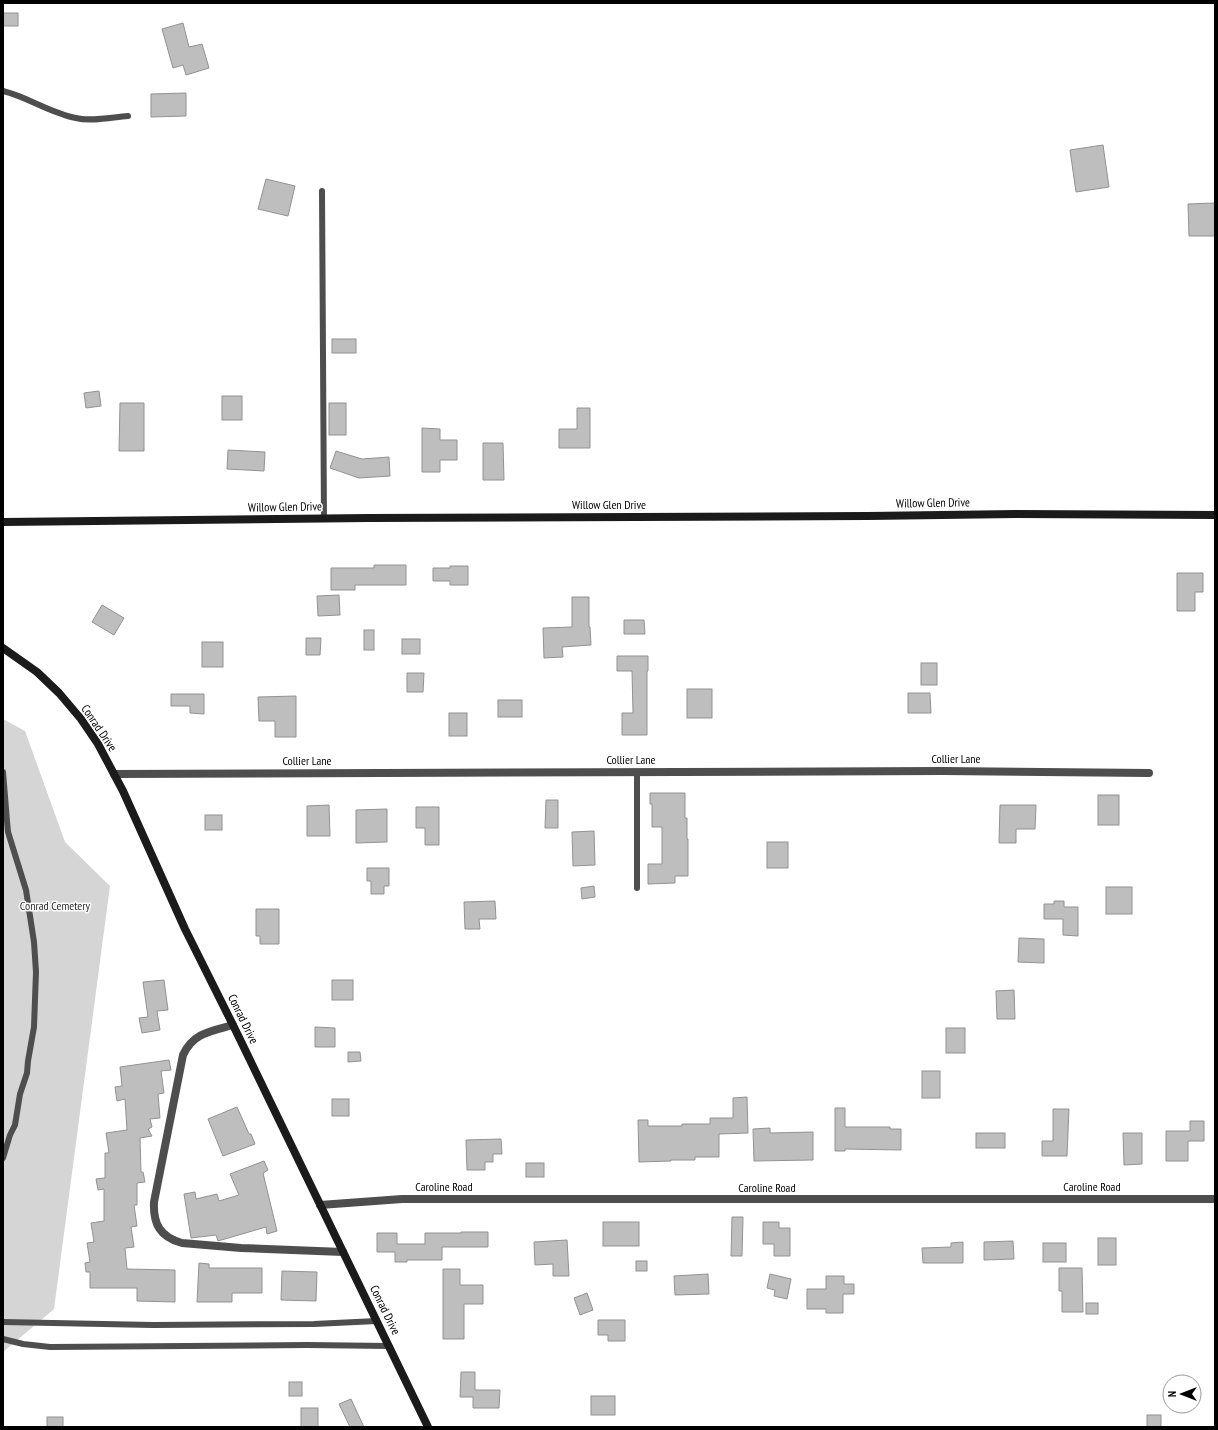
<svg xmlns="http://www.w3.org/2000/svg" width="1218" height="1430" viewBox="0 0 1218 1430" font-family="'PT Sans Narrow',sans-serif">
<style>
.green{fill:#d5d5d5}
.building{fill:#bebebe;stroke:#929292}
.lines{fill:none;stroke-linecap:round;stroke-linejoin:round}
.lane{stroke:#4e4e4e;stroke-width:6}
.street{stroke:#4e4e4e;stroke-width:8}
.secondary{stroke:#1b1b1b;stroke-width:8}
.labels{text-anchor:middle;stroke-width:3;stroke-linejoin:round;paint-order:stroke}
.street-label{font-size:12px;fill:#000;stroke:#fff}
.park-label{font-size:12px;fill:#2c2c2c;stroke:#fff}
</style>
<rect width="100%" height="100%" fill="#fff"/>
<path class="green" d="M3,719l22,12 40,111 45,44 -56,423 -51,43z"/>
<g class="building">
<rect x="3" y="13" width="15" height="13"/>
<path d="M183,23l6,24 13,-3 7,24 -23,7 -3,-10 -10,3 -11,-39z"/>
<path d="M186,93v23l-35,1v-23z"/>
<path d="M1103,145l6,42 -33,5 -6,-42z"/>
<path d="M266,179l29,7 -7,30 -30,-7z"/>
<path d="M1215,203v33h-26l-1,-32z"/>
<rect x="332" y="339" width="24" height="14"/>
<path d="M99,391l2,15 -15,2 -2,-15z"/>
<rect x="222" y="396" width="20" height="24"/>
<path d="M120,403h24v48h-25z"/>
<rect x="329" y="403" width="17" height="32"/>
<path d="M577,408h13v40h-31v-19h18z"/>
<path d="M422,428l18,1v11h17v20h-17v12h-18z"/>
<path d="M483,443h20l1,37h-21z"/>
<path d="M228,450l37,2 -1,19 -37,-2z"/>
<path d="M336,451l26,8 27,-2 1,19 -31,2 -29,-10z"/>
<path d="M374,565h32v20h-51v5h-24v-22h43z"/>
<path d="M450,566h18v19h-18v-4h-17v-13h17z"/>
<path d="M1177,573h26v19h-8v19h-18z"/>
<path d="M339,595l1,20 -22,1 -1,-20z"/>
<path d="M572,597h17v30h1l1,18 -29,2 1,10 -19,1 -1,-30 29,-1z"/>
<path d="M102,605l22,13 -10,17 -22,-13z"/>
<path d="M624,620h20l1,14h-21z"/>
<rect x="364" y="630" width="10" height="20"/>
<path d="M306,638h15l-1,17h-14z"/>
<rect x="402" y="639" width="18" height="15"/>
<rect x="202" y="642" width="21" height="25"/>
<path d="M617,656h31v15h-1v64h-25v-22h11l-1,-42h-15z"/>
<rect x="921" y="663" width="16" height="22"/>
<path d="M407,673h17l-1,19h-16z"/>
<rect x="687" y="689" width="25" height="29"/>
<path d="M908,693h22l1,20h-23z"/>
<path d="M171,694h33v20l-14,-1v-7h-19z"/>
<path d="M296,696v41h-21v-16h-16l-1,-24z"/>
<rect x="498" y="700" width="24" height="17"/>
<rect x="449" y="713" width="18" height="23"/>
<path d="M650,793h35v25h2v21h1v37h-13v7l-27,1v-20h14v-37h-10v-23h-2z"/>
<rect x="1098" y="795" width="21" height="30"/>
<path d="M546,800h12v28h-13z"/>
<path d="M329,805l1,31h-23v-30z"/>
<path d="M1000,805h36l-1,24h-19v14h-17z"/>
<path d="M416,807h23v38h-14v-17h-9z"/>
<path d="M387,809v33l-31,1v-33z"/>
<rect x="205" y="815" width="17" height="15"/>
<path d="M594,831l1,34 -22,1 -1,-34z"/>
<rect x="767" y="842" width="21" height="26"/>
<path d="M367,868h22v18h-5v8h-13v-13h-4z"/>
<path d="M594,886l1,11 -13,2 -1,-11z"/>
<rect x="1106" y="887" width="26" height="27"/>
<path d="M495,901l1,18h-17l1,10h-15l-1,-27z"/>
<path d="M1054,901h10v6h14v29l-15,-1v-16h-19v-15h10z"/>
<path d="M256,909h23v35h-19v-8h-4z"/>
<path d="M1019,938l25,1v24l-26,-1z"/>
<path d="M164,980l4,30 -11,1 3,19 -18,3 -3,-15 9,-1 -5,-35z"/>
<rect x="332" y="980" width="21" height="20"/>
<path d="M1014,990l1,29h-18l-1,-28z"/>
<path d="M315,1027l20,1v19h-20z"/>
<rect x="946" y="1028" width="19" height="25"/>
<path d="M348,1052h12l1,9 -13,1z"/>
<path d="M169,1060l2,10 -10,1 3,22 -6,1 2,24 -10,1 2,8 -4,2 4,7 -12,2 1,34h2l2,10 -8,1v22h-3l3,21 -6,1 3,20 -9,1 2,21 48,1v32l-38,-1v-13h-47v-16h-4l-1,-9 5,-1 -3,-19 7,-1 -3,-19 13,-2v-32l-6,1 -2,-11 9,-1v-25h4l-3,-20 21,-3 -2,-31 -8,2 -2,-14 7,-1 -2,-19z"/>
<rect x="922" y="1071" width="18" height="27"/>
<path d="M747,1097l1,36 -29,1v23h-24v3h-24v1l-32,1 -1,-42h10v6h34v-2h28v-6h23v-20z"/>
<rect x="332" y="1099" width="17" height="17"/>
<path d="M237,1107l12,27h2l4,10 -32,12 -15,-37z"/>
<path d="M835,1108h10v19h45v2h11v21l-56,-1v2h-10z"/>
<path d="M1053,1109h16l-2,47h-25v-15h11z"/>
<path d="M1190,1121h14v20h-16v20h-22v-30h24z"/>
<path d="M770,1128v5l43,-1v28l-59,1 -1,-32z"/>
<rect x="976" y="1133" width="29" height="15"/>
<path d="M1123,1133h19v31l-18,1z"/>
<path d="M501,1139l1,15h-9v8h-8v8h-18l-1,-30z"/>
<path d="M264,1161l4,9 -5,3 14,58 -10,3 -1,-7 -48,14 -2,-6 -25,3 -7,-44 11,-2 1,7 21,-5 2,7 20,-6 -9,-21z"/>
<rect x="526" y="1163" width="18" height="14"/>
<path d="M732,1217h11l-1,39h-11z"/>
<rect x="603" y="1222" width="36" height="24"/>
<path d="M763,1222h16v6h11v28h-16v-12h-11z"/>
<path d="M461,1232h27v15h-46v13h-35v2h-12v-10h-18v-19h20v11h28v-11h36z"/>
<rect x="1098" y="1238" width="18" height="27"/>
<path d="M567,1240l2,36h-16v-12l-18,1 -1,-23z"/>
<path d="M1013,1241l1,18 -30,1v-18z"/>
<path d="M963,1242v21h-40l-1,-15 29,-1v-4z"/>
<rect x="1043" y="1243" width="23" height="19"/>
<rect x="636" y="1261" width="11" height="10"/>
<path d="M199,1263l10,1v4h53v25h-30v9h-35z"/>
<path d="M1059,1268h23l1,44h-21v-21h-3z"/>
<path d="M443,1269h17v16h23v19h-19v35h-21z"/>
<path d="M282,1271l35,1 -1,29 -35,-1z"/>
<path d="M708,1274l1,20 -34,1 -1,-19z"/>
<path d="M770,1274l21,5 -4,20 -13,-3 1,-6 -8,-2z"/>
<path d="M826,1276h18v8h10v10h-11v19h-17v-4h-19v-20h19z"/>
<path d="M587,1293l6,17 -13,5 -6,-17z"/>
<rect x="1086" y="1303" width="12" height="11"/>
<path d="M598,1320h27v21h-17v-6h-10z"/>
<path d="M461,1372h14v18h25l-1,18h-26v-11h-13z"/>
<rect x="289" y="1382" width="13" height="14"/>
<rect x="591" y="1396" width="24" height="19"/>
<path d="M351,1399l13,28h-14l-11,-23z"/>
<rect x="301" y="1408" width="17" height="19"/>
<rect x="1147" y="1415" width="14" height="12"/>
<rect x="47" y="1417" width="16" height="10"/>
</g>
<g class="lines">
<g class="lane">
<path d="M3,91c25,6 47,22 73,27 15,4 37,-1 52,-2"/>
<path d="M322,191l2,328"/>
<path d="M3,772l4,49 1,11 18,58 8,52 2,30 -2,55 -6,34 -1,12 -7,21 -5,31 -5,10 -7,23"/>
<path d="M637,772v116"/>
<path d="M3,1322l150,3 161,-1 63,-3"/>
<path d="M3,1339l20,5 27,3 257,-2 82,1"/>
</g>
<g class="street">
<path d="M114,774l829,-3 206,2"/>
<path d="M233,1025c-22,6 -40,8 -50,30l-29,147c-1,22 6,35 28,41l59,5 102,4"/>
<path d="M320,1205l82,-6h813"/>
</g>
<g class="secondary">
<path d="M3,522l366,-4 499,-2 148,-2 199,1"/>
<path d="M3,648l34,24 22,21 22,26 17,25 25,47 62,138 48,96 195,402"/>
</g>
</g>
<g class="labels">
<g class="street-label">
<text transform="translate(933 503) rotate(-1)" y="4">Willow Glen Drive</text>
<text x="609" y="509">Willow Glen Drive</text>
<text transform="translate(285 507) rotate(-1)" y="4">Willow Glen Drive</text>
<text transform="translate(99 728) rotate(56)" y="4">Conrad Drive</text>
<text x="956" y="763">Collier Lane</text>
<text x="631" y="764">Collier Lane</text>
<text x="307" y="765">Collier Lane</text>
<text transform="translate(243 1019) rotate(64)" y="4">Conrad Drive</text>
<text x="444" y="1191">Caroline Road</text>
<text x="1092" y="1191">Caroline Road</text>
<text x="767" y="1192">Caroline Road</text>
<text transform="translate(385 1310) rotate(64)" y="4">Conrad Drive</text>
</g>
<g class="park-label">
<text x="55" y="910">Conrad Cemetery</text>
</g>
</g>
<rect width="1218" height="1430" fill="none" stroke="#000000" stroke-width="8"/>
<g transform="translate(1182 1394) rotate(270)"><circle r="19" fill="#ffffff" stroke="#999999"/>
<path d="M0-3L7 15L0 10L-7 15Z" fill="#000000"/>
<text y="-6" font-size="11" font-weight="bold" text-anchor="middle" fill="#000000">N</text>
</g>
</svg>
